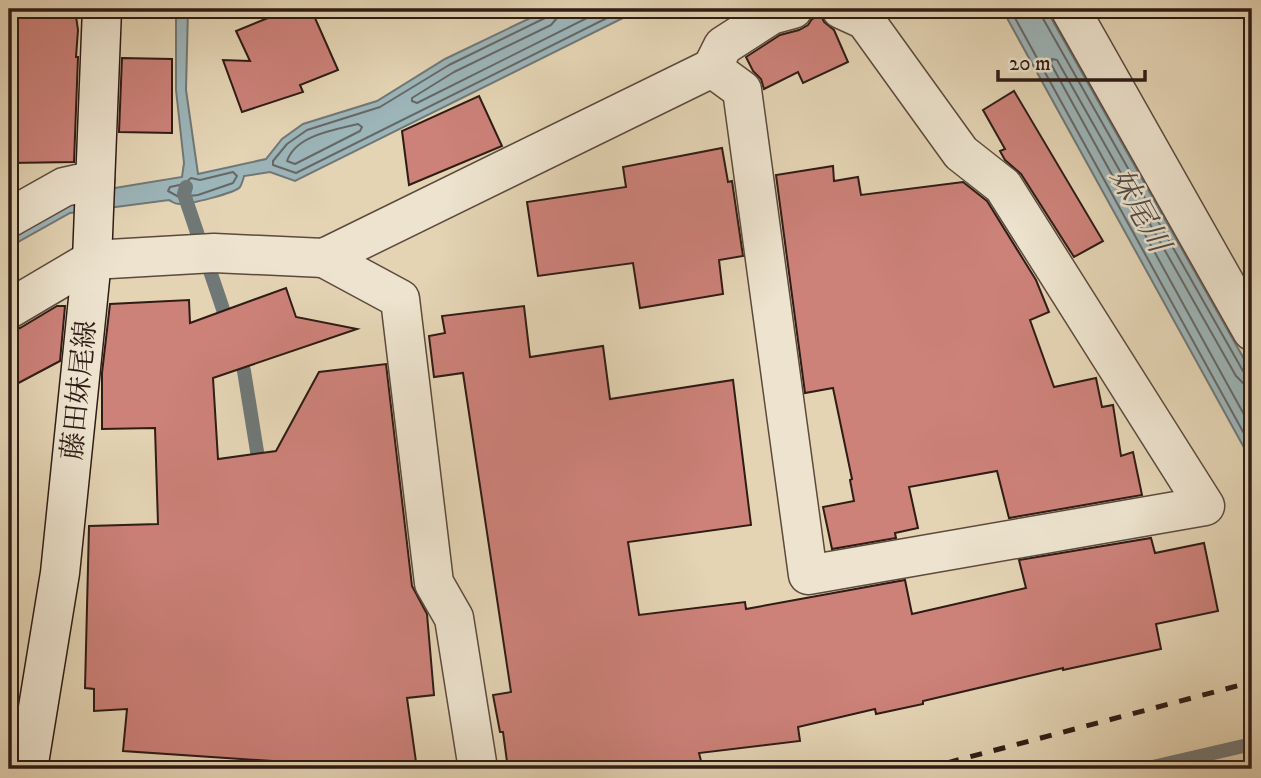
<svg xmlns="http://www.w3.org/2000/svg" width="1261" height="778" viewBox="0 0 1261 778" font-family="'IM FELL DW Pica','Noto Serif JP',serif">
<style>
.water{fill:#9cb5b9;stroke:#707877;stroke-width:2}
.lines{fill:none;stroke-linecap:round;stroke-linejoin:round}
.shore{stroke:#656867;stroke-width:2}
.stream{stroke:#707877;stroke-width:14}
.building{fill:#cc8179;stroke:#2e1c15;stroke-width:2}
.minor-casing{stroke:#5c4a3d;stroke-width:41}
.secondary-casing{stroke:#2e1c15;stroke-width:41}
.minor{stroke:#ede3ce;stroke-width:38}
.secondary{stroke:#ede3ce;stroke-width:38}
.rail{stroke:#2e1c15;stroke-width:5;stroke-dasharray:12 12;stroke-linecap:butt}
.labels{text-anchor:middle;stroke-width:5;stroke-linejoin:round;paint-order:stroke}
.street-label{font-size:28px;fill:#2e1c15;stroke:#ede3ce}
.water-label{font-size:30px;font-style:italic;fill:#4f4a46;stroke:#ede3ce}
</style>
<rect width="100%" height="100%" fill="#e4d4b4"/>
<filter id="stains"><feTurbulence type="fractalNoise" baseFrequency=".00286" numOctaves="4"/><feColorMatrix values="0 0 0 0 .2 0 0 0 0 .09 0 0 0 0 .02 0 0 0 .5 -.17"/></filter>
<radialGradient id="worn" r=".72"><stop offset=".6" stop-color="#630" stop-opacity="0"/><stop offset="1" stop-color="#630" stop-opacity=".3"/></radialGradient>
<g class="water">
<path d="M176,9h12l-2,81 12,84 68,-15 16,-20 21,-15 74,-23 68,-42 104,-50h92l-346,172 -25,-9 -26,4c0,1 -3,10 -4,11 -5,6 -52,18 -61,17 -5,0 -6,-2 -10,-4l-99,13 -61,34v-24l57,-27 116,-19 2,-14 -8,-73z"/>
<path d="M1002,9h44l206,364v89z"/>
</g>
<g class="lines">
<g class="shore">
<path d="M550,9l-5,9 -96,47 -69,42 -73,23 -20,14 -14,17v4l23,8 329,-164"/>
<path d="M558,9l-1,9 -6,7 -97,47 -42,26v3l5,2 188,-94"/>
<path d="M1010,9l242,439"/>
<path d="M1040,9l1,6 202,356 9,4"/>
<path d="M358,124l4,3 -2,4 -65,33 -8,-3c9,-26 48,-31 71,-37z"/>
<path d="M233,172l4,4 -4,7 -35,12 -19,2 -11,-6 2,-4 14,-3 7,-6 9,2z"/>
<path d="M1252,384l-9,-1 -7,-7 -179,-316 -5,-1 -1,5 201,365"/>
</g>
<g class="stream">
<path d="M186,187l-2,7 45,133"/>
<path d="M237,350l7,21 16,99"/>
<path d="M264,743l1,26"/>
<path d="M1144,769l108,-25"/>
</g>
</g>
<g class="building">
<path d="M37,9h38l3,21 -2,27h2l-4,105 -65,1v-149z"/>
<path d="M290,9h21l27,61 -38,15 3,7 -61,20 -19,-52 27,1 -14,-30z"/>
<path d="M821,15l3,7 10,8 14,32 -45,21 -5,-11 -34,17 -3,-10 -8,-8 -7,-14 34,-22 19,-5 9,-5 4,-6z"/>
<path d="M122,58l50,1v74l-53,-1z"/>
<path d="M1014,91l89,150 -29,16 -53,-83 -16,-14 -5,-9 5,-2 -22,-39z"/>
<path d="M479,96l23,50 -93,39 -7,-54z"/>
<path d="M722,148l6,34 4,-1 11,75 -24,4 4,34 -83,14 -7,-45 -95,13 -11,-74 99,-15 -3,-20z"/>
<path d="M833,166l1,15 24,-4 3,18 102,-13 24,19 49,79 13,32 -19,8 24,67 42,-9 6,29 11,-2 8,51 12,-4 9,43 -133,23 -12,-47 -88,16 9,41 -23,5 1,5 -64,11 -9,-42 31,-6 -4,-21 2,-1 -19,-91 -28,5 -29,-218z"/>
<path d="M286,288l10,29 61,12 -144,49 5,81 58,-8 43,-79 67,-8 26,222 15,28 7,81 -27,3 10,71h-129l-1,-7 -164,-11 4,-42 -33,2v-22l-9,-1 4,-162 69,-2 -3,-96 -53,1v-56l8,-69 79,-4 1,23z"/>
<path d="M57,306h8l-5,55 -51,27v-57l11,-3z"/>
<path d="M524,306l6,51 73,-11 7,53 123,-19 18,145 -123,17 11,73 106,-13 1,7 159,-29 7,34 114,-26 -7,-28 132,-22 4,15 49,-10 14,68 -62,13 5,25 -98,21v-2l-140,33v3l-47,10 -1,-5 -77,18 2,14 -101,12 4,16h-195l-5,-37h-3l-7,-37 18,-3 -48,-319 -29,4 -5,-41 16,-3 -3,-17z"/>
</g>
<g class="lines">
<defs>
<g id="minor">
<path d="M1070,9l182,322"/>
<path d="M712,68l11,-22 48,-31 22,-6"/>
<path d="M9,218l55,-31 31,-7"/>
<path d="M324,258l76,41 34,284 20,35 24,151"/>
<path d="M9,309l83,-49 122,-7 110,5 388,-190 30,22 66,485 397,-69 -202,-320 -42,-33 -96,-133 -24,-11"/>
</g>
<path id="secondary" d="M28,769l32,-196 32,-313 10,-251"/>
</defs>
<use href="#minor" class="minor-casing"/>
<use href="#secondary" class="secondary-casing"/>
<use href="#minor" class="minor"/>
<use href="#secondary" class="secondary"/>
<path class="rail" d="M924,769l328,-87"/>
</g>
<g class="labels">
<g class="street-label">
<text transform="translate(78 390) rotate(-84)" y="10">藤田妹尾線</text>
</g>
<g class="water-label">
<text transform="translate(1140 210) rotate(61)" y="10">妹尾川</text>
</g>
</g>
<rect width="1261" height="778" fill="none" stroke="#e4d4b4" stroke-width="35"/>
<rect x="10" y="10" width="1240" height="757" fill="none" stroke="#2e1c15" stroke-width="3.5"/>
<rect x="18" y="18" width="1226" height="743" fill="none" stroke="#2e1c15" stroke-width="2"/>
<path d="M998 70v10h147v-10" fill="none" stroke="#2e1c15" stroke-width="3.5"/>
<text x="1009" y="70" font-size="21" fill="#2e1c15" stroke="#ede3ce" stroke-width="5" paint-order="stroke">20 m</text>
<rect width="100%" height="100%" filter="url(#stains)"/>
<rect width="100%" height="100%" fill="url(#worn)"/>
</svg>
